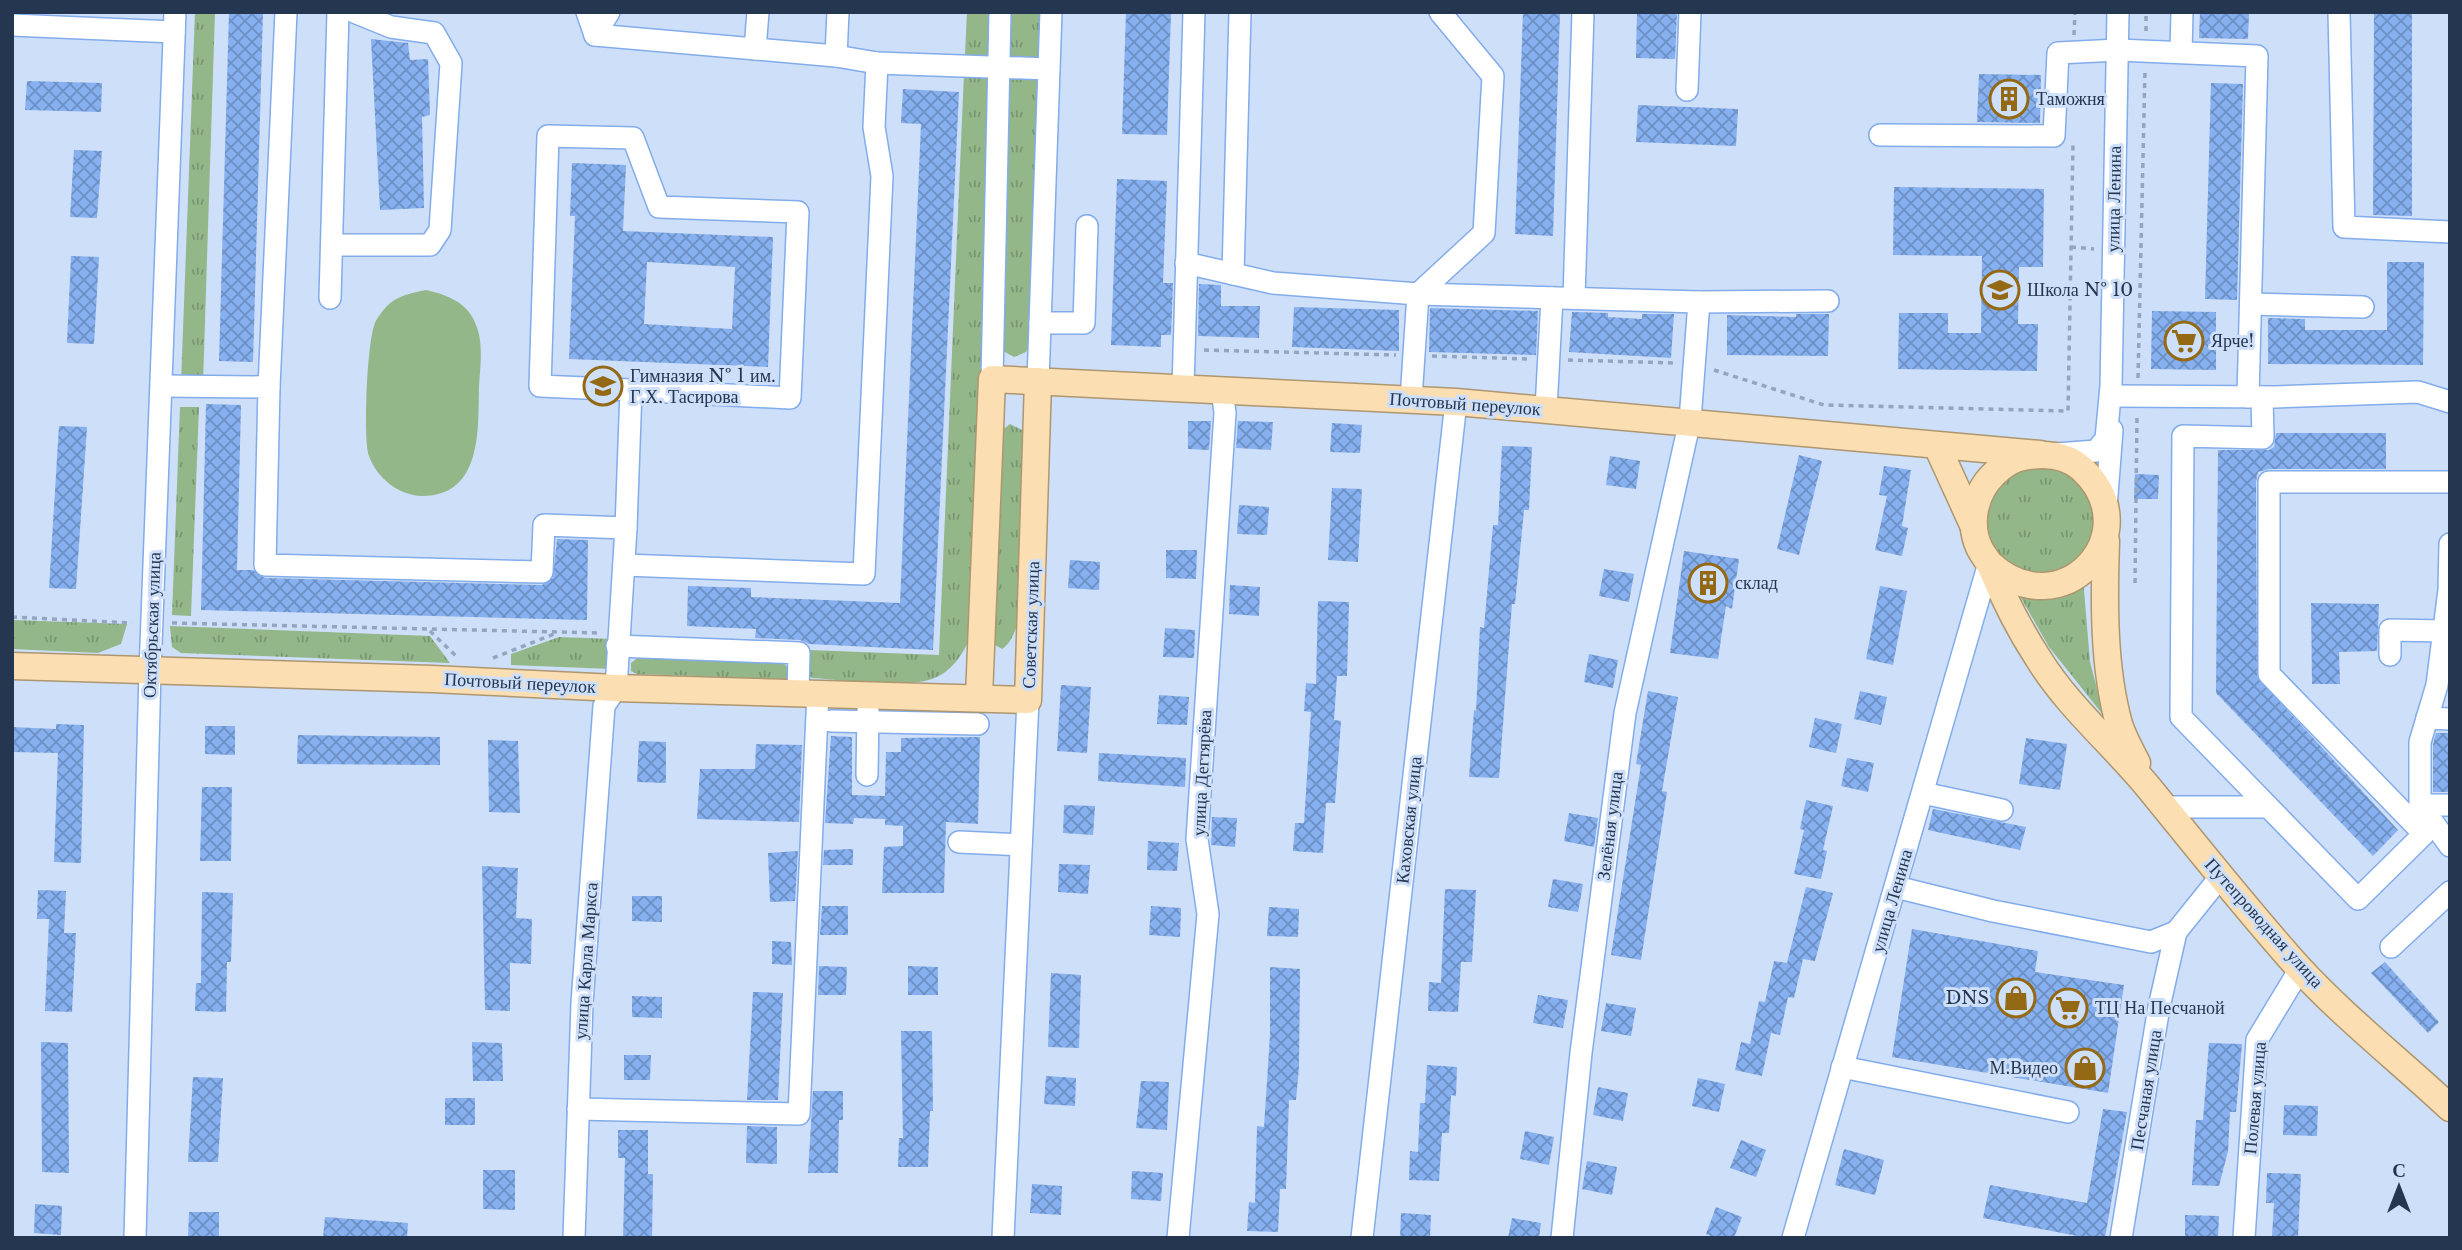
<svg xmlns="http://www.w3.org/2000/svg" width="2462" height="1250" viewBox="0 0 2462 1250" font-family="'Libre Baskerville',serif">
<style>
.grass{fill:url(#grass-tufts)}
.pitch{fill:#93b788}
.building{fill:url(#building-cross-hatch);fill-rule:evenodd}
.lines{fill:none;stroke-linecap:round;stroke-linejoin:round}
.minor-casing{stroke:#82acea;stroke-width:24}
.major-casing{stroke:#ae966f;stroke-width:29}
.path{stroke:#94a5bf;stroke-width:3.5;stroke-dasharray:5 5;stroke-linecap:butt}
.minor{stroke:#fff;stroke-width:21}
.major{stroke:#fbdfb3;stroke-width:26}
.labels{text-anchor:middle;stroke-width:6;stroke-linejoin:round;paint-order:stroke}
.poi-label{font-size:18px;fill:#253650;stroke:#cedffa;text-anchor:start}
.street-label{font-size:18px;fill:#253650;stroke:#cedffa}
</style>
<defs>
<pattern id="grass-tufts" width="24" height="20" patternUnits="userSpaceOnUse" patternTransform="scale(1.75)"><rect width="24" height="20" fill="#93b788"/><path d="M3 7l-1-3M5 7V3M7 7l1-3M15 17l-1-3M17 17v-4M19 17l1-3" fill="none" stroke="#789672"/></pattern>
<pattern id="building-cross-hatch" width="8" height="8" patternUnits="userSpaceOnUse" patternTransform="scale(1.75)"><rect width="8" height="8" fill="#86b0ef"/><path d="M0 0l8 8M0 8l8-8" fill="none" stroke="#6d90c4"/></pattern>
</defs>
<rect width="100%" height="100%" fill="#cedffa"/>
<g class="grass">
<path d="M195,12h20l-12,371h-22z"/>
<path d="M967,12h27l-2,44 -27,-1z"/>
<path d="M1011,12h30l-11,332 -4,8 -12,5 -11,-6 -4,-11z"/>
<path d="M964,73l28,2 -21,560c-7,18 -19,37 -39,44 -32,10 -86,1 -120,-1l-5,-5 2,-23 130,5z"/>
<path d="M180,407h19l-8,209 -19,-1z"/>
<path d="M1010,424l14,7c1,43 13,197 -22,218l-10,-6 9,-212z"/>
<path d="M2048,463l30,13 20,37 -7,36 -42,30 -45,-11 -20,-28c7,-65 1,-60 64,-77z"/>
<path d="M2083,578l7,84 14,54 -55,-69 -33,-58z"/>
<path d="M12,620l115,4 -6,20 -23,9 -86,-4z"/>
<path d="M170,626l260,10 20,27 -269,-10 -9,-6z"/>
<path d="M559,637l53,2v30l-101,-4v-11z"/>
<path d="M640,656l142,5 8,10 -2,8 -151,-5 -6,-3v-8z"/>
</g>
<path class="pitch" d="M426,290c21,5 42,12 50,35 8,19 4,43 3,63 -1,42 3,108 -57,108 -24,-1 -45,-18 -53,-40 -6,-18 -2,-115 6,-133 2,-5 8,-13 12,-17 11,-11 25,-13 39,-16z"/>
<g class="building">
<path d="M229,12h34l-10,350 -34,-1z"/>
<path d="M1126,12h45l-4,123 -45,-1z"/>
<path d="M1523,12h37l-7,224 -38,-2z"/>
<path d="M1637,12h40l-2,47 -39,-1z"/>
<path d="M2200,12h49l-1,27 -49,-1z"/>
<path d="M2374,12h38v204l-39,-1z"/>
<path d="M371,39l37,4 2,17 18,-1 2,56 -8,2 2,91 -44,2z"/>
<path d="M1979,74l62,1 -1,48 -63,-1z"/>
<path d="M27,81l75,2 -1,29 -76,-2z"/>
<path d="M2211,83l32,1 -6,216 -32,-1z"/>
<path d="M903,89l56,3 -26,558 -124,-6 -9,-4 -45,-2 1,-9 -69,-3 1,-40 63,2v9l149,6 21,-479 -20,-1z"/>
<path d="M1638,105l100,4 -2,37 -100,-4z"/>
<path d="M74,150l28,1 -5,67 -27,-1z"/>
<path d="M572,163l54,2 -3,66 150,6 -5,130 -199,-8 6,-143h-5zM647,262l88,5 -3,62 -88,-5z"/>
<path d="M1117,179l50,2 -4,102h10l-2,52h-10v12l-50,-2z"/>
<path d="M1894,187l150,2 -1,78h-24l-1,57h20l-1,47 -139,-2 1,-56h49v20h33l1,-77 -89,-1z"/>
<path d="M71,256l28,1 -5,87 -27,-1z"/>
<path d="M2387,262h37l-1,103 -155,-1v-46l37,1v11h82z"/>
<path d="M1199,284l22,1v21h39l-1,32 -61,-2z"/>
<path d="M1294,307l105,3v41l-107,-4z"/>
<path d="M1430,308l108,3 -2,44 -107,-3z"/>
<path d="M2152,311l64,1v58l-65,-1z"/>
<path d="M1572,312l36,1v4l34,2v-5h32l-3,44 -102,-6z"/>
<path d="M1796,314h33l-1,42 -101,-1v-40l69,2z"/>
<path d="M206,404l35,1 -4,165h16l12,8 277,7 11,-7 4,-39 31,1 -1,80 -386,-10z"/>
<path d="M1188,421h23l-2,29 -21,-1z"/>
<path d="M1238,421l35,1 -2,28 -35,-2z"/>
<path d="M1332,423l30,2 -2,28 -30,-1z"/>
<path d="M59,426l28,1 -11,162 -27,-1z"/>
<path d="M2276,433h110v36h-117l-11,3 -2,10 1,195 141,153 -25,26 -157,-163 2,-243h51l5,-3z"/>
<path d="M1502,446l30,1 -3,63h-5l-9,94h-3l-13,174 -30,-1 5,-67 2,1 4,-84 4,1 9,-103h5z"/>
<path d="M1799,455l23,6 -23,94 -22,-6z"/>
<path d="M1610,456l30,5 -4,28 -30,-4z"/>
<path d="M1884,466l27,4 -9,56 6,2 -6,28 -27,-6 12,-54 -8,-1z"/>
<path d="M2135,474l24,1 -1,24h-24z"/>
<path d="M1332,488l30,1 -4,73 -30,-2z"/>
<path d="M1239,505l30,2 -2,28 -30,-1z"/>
<path d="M1166,550h31l-1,29 -30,-1z"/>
<path d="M1684,551l55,8 -7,50 -6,-3 -8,53 -48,-6z"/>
<path d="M1070,560l30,2 -1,28 -31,-2z"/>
<path d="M1604,569l30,5 -5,28 -30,-6z"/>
<path d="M1230,585l30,2 -1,29 -30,-2z"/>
<path d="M1880,586l27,5 -14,74 -27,-6z"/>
<path d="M1318,601l31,1 -2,74h-10l-3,44 7,1 -6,82h-9l-3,50 -30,-2 2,-28h9l7,-111 -7,-1 2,-28 10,1z"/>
<path d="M2311,603l68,1 -2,47 -38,1 1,32h-28z"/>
<path d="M1165,628l30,2 -1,28 -31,-1z"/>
<path d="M1589,654l29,6 -5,28 -29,-6z"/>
<path d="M1061,685l30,2 -4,66 -30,-2z"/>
<path d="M1648,691l30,6 -16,94 5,1 -26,168 -30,-5 30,-190 -5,-1z"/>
<path d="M1860,691l27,6 -6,28 -27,-6z"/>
<path d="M1159,695l30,2 -2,28 -30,-1z"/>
<path d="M1815,718l27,6 -6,29 -27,-6z"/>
<path d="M56,724l28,1 -3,138 -27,-1 4,-109 -46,-1v-25l44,2z"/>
<path d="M205,726h30v29l-30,-1z"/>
<path d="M2436,733h14v59h-17v-48z"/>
<path d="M298,735l142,2v28l-143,-1z"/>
<path d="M831,736l21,1v58l33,1 1,-44h15v-14l79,-1 -2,87 -32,-2 -2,71h-62l2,-46 19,-1v-20l-18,-1v-6l-31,-1 -1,6 -28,-1z"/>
<path d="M2026,738l41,6 -7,46 -41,-6z"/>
<path d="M488,740l30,1 2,72 -31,-1z"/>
<path d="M639,741l27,1v41l-29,-1z"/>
<path d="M756,744l46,1 -3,77 -102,-3 3,-50h55z"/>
<path d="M1099,753l87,5 -1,29 -87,-6z"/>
<path d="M1847,758l27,5 -6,29 -27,-6z"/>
<path d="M202,787h30l-1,74h-31z"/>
<path d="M1806,800l27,6 -10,44 4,1 -6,28 -27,-5 10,-44 -4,-1z"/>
<path d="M1064,805l31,1 -2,29 -30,-2z"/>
<path d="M1933,809l93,18 -6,23 -92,-20z"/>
<path d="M1569,813l29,5 -4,29 -30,-6z"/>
<path d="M1212,817l25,1 -2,29 -24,-2z"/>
<path d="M1148,841l31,2 -2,28 -30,-1z"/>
<path d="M853,849v16h-30l1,-15z"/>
<path d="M798,851l-3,50 -25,1 -2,-49z"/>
<path d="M1059,864l31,1 -2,29 -30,-2z"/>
<path d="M482,866l36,2 -2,50 16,1 -1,45 -21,-1v48l-25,-1z"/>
<path d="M1553,879l30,5 -5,28 -30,-5z"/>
<path d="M1806,887l27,6 -18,68 -12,-2 -9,39 -6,-1 -8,38 -9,-2 -9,43 -27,-6 6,-28 9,2 9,-43 6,1 9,-41 13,2z"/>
<path d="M1445,889l31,1 -4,72h-11l-3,50 -30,-1 1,-29 12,1z"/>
<path d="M38,890l28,1 -2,42h12l-4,79 -27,-1 4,-92h-12z"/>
<path d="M202,892l31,1 -2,69h-4l-1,50 -31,-1 1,-28h5z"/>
<path d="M632,896h30v26l-30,-1z"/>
<path d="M822,906h26v29h-28z"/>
<path d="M1151,906l30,2 -1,29 -31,-2z"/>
<path d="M1269,907l30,2 -1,28 -31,-1z"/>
<path d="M1912,929l126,22 -3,21 89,13 -16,108 -216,-36z"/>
<path d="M772,941l19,1 1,23 -20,-1z"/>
<path d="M2385,962l54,60 -11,11 -57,-60z"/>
<path d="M819,966l28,1 -1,28h-28z"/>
<path d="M908,966l30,1v28h-30z"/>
<path d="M1270,967l30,2 -1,98 -3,33h-7l-3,89h-6l-2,43 -31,-1 2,-29 6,1 2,-77 7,1 6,-92z"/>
<path d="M1051,973l30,2 -2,73 -31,-1z"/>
<path d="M753,992l30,1 -5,107h-31z"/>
<path d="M1538,995l30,5 -5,28 -30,-5z"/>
<path d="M632,996l30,1v21l-30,-1z"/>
<path d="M1606,1003l30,5 -5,28 -30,-5z"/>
<path d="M901,1031h31l1,80h-3l-2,56h-30l1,-29h4z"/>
<path d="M41,1042l27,1 1,130 -27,-1z"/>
<path d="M472,1042l30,1 1,38h-30z"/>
<path d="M2209,1043l33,1 -6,68h-6l-2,39 -9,35 -27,-1 4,-65h7z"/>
<path d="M624,1055h27l-1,25h-26z"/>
<path d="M1427,1065l30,2 -1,29 -5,-1 -2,38h-7l-3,48 -30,-1 1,-29 8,1 2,-49h5z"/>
<path d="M1046,1076l30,2 -1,28 -31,-2z"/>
<path d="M193,1077l30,1 -5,84h-30z"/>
<path d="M1698,1078l27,6 -6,28 -27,-6z"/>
<path d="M1141,1081l28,1 -2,48 -31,-2z"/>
<path d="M1598,1087l30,6 -5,28 -30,-6z"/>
<path d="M813,1091h30v29h-4l-1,53h-30z"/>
<rect x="445" y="1098" width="30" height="27"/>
<path d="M2284,1105l34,1 -1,30 -34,-1z"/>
<path d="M2103,1109l24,3 -22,126h-17l-105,-20 7,-33 97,18z"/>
<path d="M747,1126l30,1v37l-31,-1z"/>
<path d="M618,1130h30v44h5l-1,64h-29l2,-80h-7z"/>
<path d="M1525,1131l29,6 -5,28 -29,-6z"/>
<path d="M1741,1140l25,10 -10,27 -26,-9z"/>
<path d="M1844,1149l40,11 -9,35 -40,-10z"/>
<path d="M1587,1161l30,6 -5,28 -30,-6z"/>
<path d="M483,1170h32v40l-32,-1z"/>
<path d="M1132,1171l31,2 -2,28 -30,-2z"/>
<path d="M2267,1173l34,1 -3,64h-26l2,-35h-8z"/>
<path d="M1032,1184l30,2 -1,29 -31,-2z"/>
<path d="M35,1204l27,2 -1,29 -27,-2z"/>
<path d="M1716,1207l26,10 -8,21h-18l-10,-4z"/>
<path d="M189,1212h30v26h-31z"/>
<path d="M1401,1213l30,2 -1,23h-30z"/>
<path d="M2185,1215l34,1 -1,22h-33z"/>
<path d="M325,1217l83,6 -1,15h-84z"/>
<path d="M1512,1218l29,5 -2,15h-31z"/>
</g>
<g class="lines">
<defs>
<g id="minor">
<path d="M587,12l8,23 241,21 41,7 172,6"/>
<path d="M2339,12l5,215 106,5"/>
<path d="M12,25l162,7"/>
<path d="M595,35l14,-23"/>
<path d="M755,49l3,-37"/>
<path d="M2181,52l1,-40"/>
<path d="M836,56l2,-44"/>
<path d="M1687,90l3,-78"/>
<path d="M1880,135l174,1 4,-83 60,-3 139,6 -9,341"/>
<path d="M332,245h98l10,-15 11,-167 -17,-30 -43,-6 -37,-15"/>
<path d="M1186,263l87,20 145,11 281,8 -9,118 -65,293 -44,340 -19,185"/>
<path d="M1233,274l7,-262"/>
<path d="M330,298l8,-286"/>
<path d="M1574,298l9,-286"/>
<path d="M1699,302l129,-1"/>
<path d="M2251,304l112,3"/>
<path d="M1040,323h44l3,-97"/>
<path d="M992,379l8,-367"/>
<path d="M1038,381l13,-369"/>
<path d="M162,386l107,1 -4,178 277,7 2,-47 82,3 -10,160 -12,18 -22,297 -8,235"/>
<path d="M269,387l17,-375"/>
<path d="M1183,388l11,-376"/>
<path d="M2114,396l161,1 143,-5 32,10"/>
<path d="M2262,397l1,41 -80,-2 -2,281 177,182 66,-65 -155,-160v-192h181"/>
<path d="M1411,399l7,-105 66,-61 9,-157 -53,-64"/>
<path d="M1546,409l6,-111"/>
<path d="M2056,454l40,-3 10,-12 5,-53 7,-374"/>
<path d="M2106,508l6,-78"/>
<path d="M626,528l5,-138 159,8 8,-186 -139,-5 -26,-69 -85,-2 -8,250 91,4"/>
<path d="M2450,544l-1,46 -12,95 -17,57v63h30"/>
<path d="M624,565l240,9 18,-398 -8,-49 3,-64"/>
<path d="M617,646l182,7 -1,40"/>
<path d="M2390,655v-25l54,1"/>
<path d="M2427,718l23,1"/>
<path d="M831,721l147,3"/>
<path d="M867,775l1,-65"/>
<path d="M1923,793l79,17"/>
<path d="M2421,806l29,40"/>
<path d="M2163,807h105"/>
<path d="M959,842l62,3"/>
<path d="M1896,887l97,24 158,31 25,-10"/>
<path d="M2391,947l59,-55"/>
<path d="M1842,1067l226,45"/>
<path d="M578,1109l221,5 19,-422"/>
<path d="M135,1238l15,-567 25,-659"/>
<path d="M1003,1238l25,-538"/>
<path d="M1178,1238l30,-324 -11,-75 28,-426 -3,-23"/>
<path d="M1362,1238l94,-836"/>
<path d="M1793,1238l196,-675"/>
<path d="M2121,1238l38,-231 17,-75 45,-56"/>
<path d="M2244,1238l13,-198 43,-71"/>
</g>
<g id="major">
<path d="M1937,446l37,81"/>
<path d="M2106,541c-2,59 -3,125 13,183 4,13 12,27 18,39"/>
<path d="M1989,563c72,68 162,-30 93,-94 -16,-15 -39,-16 -59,-12 -11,2 -21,9 -29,17 -19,18 -26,49 -15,73 3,7 9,13 12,20 13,32 28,62 47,91 30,49 75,86 111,130 49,60 98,122 150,180 46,50 101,93 151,140"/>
<path d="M12,666l420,13 184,9 412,12 10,-319"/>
<path d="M979,697l13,-318 464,23 584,52"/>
</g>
</defs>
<use href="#minor" class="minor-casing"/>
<use href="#major" class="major-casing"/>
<g class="path">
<path d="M2146,31v-19"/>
<path d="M2074,35l1,-23"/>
<path d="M2071,247l23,2"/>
<path d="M1204,350l192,5"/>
<path d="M1432,356l97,3"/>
<path d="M1568,360l108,3"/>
<path d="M1714,370l110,35 244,6 5,-267"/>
<path d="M2138,378l7,-308"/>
<path d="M2135,583l2,-166"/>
<path d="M12,617l120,6"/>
<path d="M172,623l429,10"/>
<path d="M430,631l27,26"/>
<path d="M493,658l61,-24"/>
</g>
<use href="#minor" class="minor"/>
<use href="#major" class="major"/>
</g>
<defs>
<symbol id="building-ring" viewBox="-11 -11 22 22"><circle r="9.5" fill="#cedffa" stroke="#946915" stroke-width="1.5"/><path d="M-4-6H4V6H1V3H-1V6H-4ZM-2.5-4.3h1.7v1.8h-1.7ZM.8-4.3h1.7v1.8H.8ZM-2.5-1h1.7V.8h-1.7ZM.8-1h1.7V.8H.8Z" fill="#946915"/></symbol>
<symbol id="school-ring" viewBox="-11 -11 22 22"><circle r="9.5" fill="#cedffa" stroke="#946915" stroke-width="1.5"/><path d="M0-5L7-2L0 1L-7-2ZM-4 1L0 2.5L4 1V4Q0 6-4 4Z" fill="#946915"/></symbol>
<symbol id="supermarket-ring" viewBox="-11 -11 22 22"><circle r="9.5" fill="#cedffa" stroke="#946915" stroke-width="1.5"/><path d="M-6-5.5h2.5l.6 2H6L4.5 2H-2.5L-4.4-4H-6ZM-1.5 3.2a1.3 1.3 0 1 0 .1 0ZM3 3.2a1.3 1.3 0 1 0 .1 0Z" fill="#946915"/></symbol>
<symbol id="shop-ring" viewBox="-11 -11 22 22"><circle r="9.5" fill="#cedffa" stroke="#946915" stroke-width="1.5"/><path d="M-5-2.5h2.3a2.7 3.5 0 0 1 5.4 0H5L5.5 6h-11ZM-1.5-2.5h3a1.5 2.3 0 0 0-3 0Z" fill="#946915"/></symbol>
</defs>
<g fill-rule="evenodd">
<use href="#building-ring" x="1987" y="77" width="44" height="44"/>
<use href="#school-ring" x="1978" y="268" width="44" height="44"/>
<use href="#supermarket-ring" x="2162" y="319" width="44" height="44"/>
<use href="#school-ring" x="581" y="364" width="44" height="44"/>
<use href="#building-ring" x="1686" y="561" width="44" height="44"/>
<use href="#shop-ring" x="1994" y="976" width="44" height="44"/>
<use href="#supermarket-ring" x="2046" y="986" width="44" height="44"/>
<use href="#shop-ring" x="2063" y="1046" width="44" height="44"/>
</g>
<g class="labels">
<g class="poi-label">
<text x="2036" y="105">Таможня</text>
<text x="2027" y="296">Школа № 10</text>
<text x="2211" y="347">Ярче!</text>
<text x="630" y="382">Гимназия № 1 им.<tspan x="630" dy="21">Г.Х. Тасирова</tspan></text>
<text x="1735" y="589">склад</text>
<text x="1989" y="1004" text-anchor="end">DNS</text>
<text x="2095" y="1014">ТЦ На Песчаной</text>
<text x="2058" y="1074" text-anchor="end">М.Видео</text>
</g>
<g class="street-label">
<text transform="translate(2114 199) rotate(-89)" y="6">улица Ленина</text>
<text transform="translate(1465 404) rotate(4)" y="6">Почтовый переулок</text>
<text transform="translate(152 625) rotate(-88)" y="6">Октябрьская улица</text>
<text transform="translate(1031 625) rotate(-88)" y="6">Советская улица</text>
<text transform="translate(520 683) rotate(3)" y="6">Почтовый переулок</text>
<text transform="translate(1202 773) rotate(-87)" y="6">улица Дегтярёва</text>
<text transform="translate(1409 820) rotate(-84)" y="6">Каховская улица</text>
<text transform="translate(1610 826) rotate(-83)" y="6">Зелёная улица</text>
<text transform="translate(1892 901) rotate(-74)" y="6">улица Ленина</text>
<text transform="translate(2264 923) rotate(48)" y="6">Путепроводная улица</text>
<text transform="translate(586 961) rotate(-86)" y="6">улица Карла Маркса</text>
<text transform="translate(2146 1090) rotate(-81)" y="6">Песчаная улица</text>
<text transform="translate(2255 1098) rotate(-85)" y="6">Полевая улица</text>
</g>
</g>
<rect width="2462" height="1250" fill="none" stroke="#253650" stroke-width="28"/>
<g transform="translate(2399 1187)" stroke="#cedffa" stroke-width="5" paint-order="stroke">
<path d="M0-5L12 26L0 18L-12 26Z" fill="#253650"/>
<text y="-10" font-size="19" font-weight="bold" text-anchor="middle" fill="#253650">С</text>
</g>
</svg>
